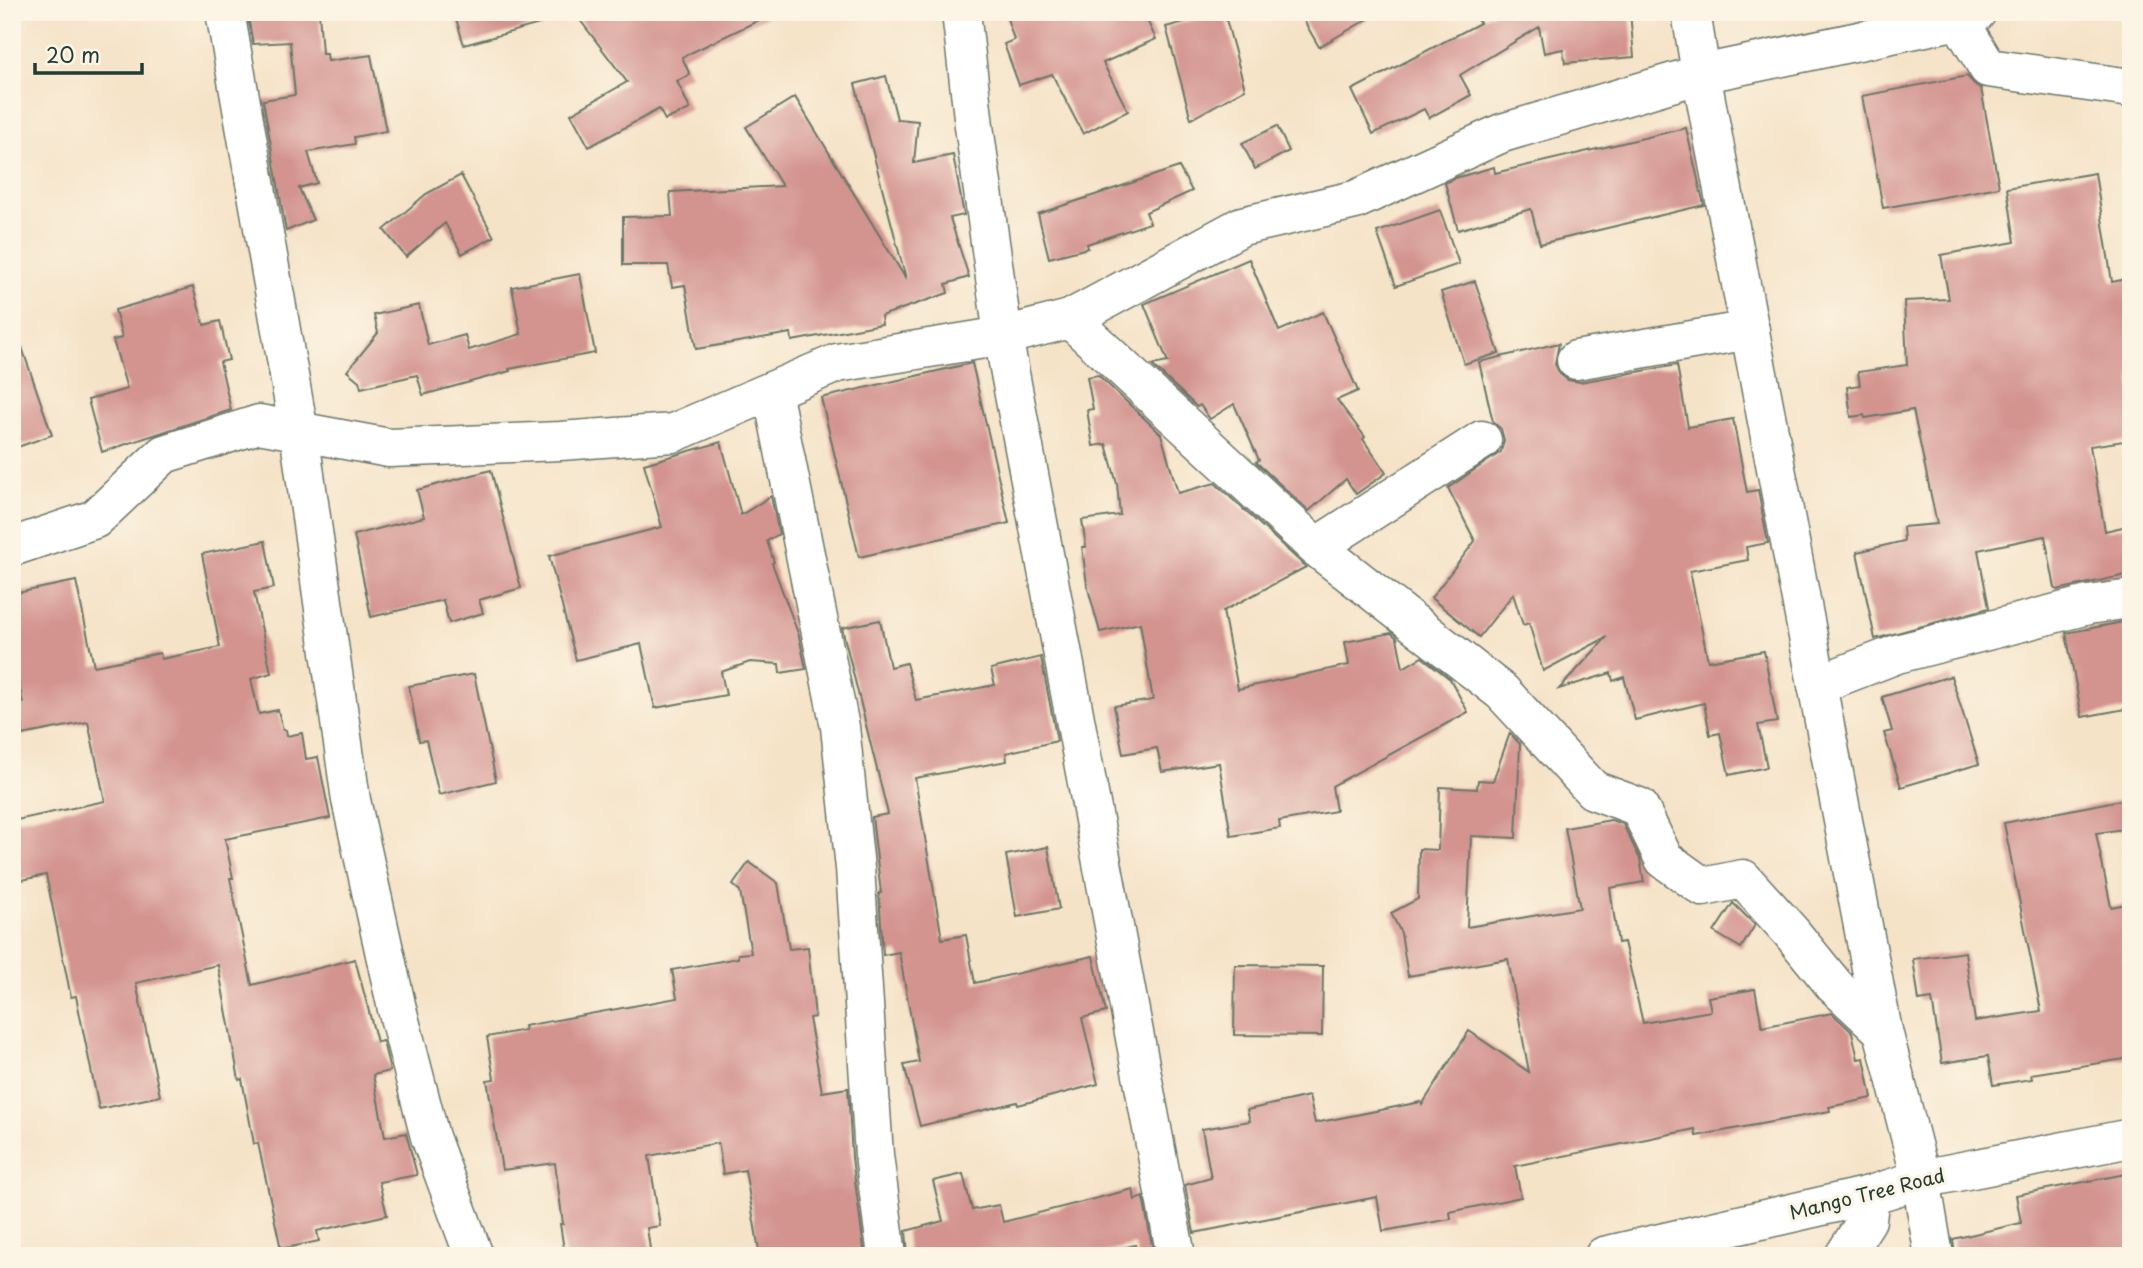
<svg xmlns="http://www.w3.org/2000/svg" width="2143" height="1268" viewBox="0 0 2143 1268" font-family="'Playpen Sans',sans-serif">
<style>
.building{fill:#d3938f}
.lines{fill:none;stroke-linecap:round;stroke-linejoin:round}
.minor-casing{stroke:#6a7768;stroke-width:41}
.minor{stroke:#fff;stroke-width:38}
.labels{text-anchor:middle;stroke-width:6;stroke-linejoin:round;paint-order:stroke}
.street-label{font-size:19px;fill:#1f3d34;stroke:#fcf5e5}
</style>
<rect width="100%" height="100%" fill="#fcf5e5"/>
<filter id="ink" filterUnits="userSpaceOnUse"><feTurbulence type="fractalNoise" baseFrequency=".0143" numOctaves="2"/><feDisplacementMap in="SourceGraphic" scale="14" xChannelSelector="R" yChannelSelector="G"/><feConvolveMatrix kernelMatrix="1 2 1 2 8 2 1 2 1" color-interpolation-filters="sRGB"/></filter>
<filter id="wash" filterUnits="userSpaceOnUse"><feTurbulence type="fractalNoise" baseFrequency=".00686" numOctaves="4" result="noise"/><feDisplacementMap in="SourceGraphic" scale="28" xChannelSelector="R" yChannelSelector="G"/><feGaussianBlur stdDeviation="1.57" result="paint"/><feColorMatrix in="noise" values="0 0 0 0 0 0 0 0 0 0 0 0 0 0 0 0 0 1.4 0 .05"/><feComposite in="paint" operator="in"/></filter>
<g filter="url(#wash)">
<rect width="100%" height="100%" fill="#f5e3c8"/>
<g id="blocks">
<g class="building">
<path d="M247,12h72l3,42h5l1,7 43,-6 15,76 -32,6 1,7 -47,8 9,31 -18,5 14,32 -27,11 -23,-131 32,-5 -5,-53 -37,2z"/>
<path d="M454,12h94l2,9 -86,24z"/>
<path d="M574,12h202l-94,45 8,18 -13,6 13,28 -25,11 -6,-11 -70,38 -18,-33 56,-32z"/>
<path d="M1005,12h138l13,27 -53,24 25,48 -45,23 -31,-60 -33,11 -15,-41 10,-4z"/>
<path d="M1220,12h4l21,77 -54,30 -25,-92z"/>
<path d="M1299,12h81l-61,35z"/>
<path d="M1494,12h136l4,45 -69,6 -2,-14 -19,4 -5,-26 -79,48 11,20 -42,23 -5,-9 -51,25 -21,-44 128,-67 -2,-2z"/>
<path d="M886,76l11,43 21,2 -4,42 39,-8 11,60 -14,3 19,59 -23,7 2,9 -67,23 1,8 -90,17 -1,-8 -95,16 -11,-64 -13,2 -4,-22h-45v-48l49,-1 -2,-24 112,-6 -36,-59 49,-30 111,182 -51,-195z"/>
<path d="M1967,76l9,10 5,2 18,99 -116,21 -21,-112z"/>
<path d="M1277,126l12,25 -34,18 -13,-26z"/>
<path d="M1686,128l18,77 -164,39 -9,-35 -73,21 -13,-47 10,-5 39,-11 1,6z"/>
<path d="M1179,167l13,24 -46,21 4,11 -63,21 1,4 -39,10 -11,-44z"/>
<path d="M2095,173l17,109 19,-4v162l-41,6 15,85 22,-5 4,21v27l-74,16 -2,-2 -10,-52 -67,14 11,58 -114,31 -18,-87 47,-11 -1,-14 34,-3 -24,-114 -48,8 -1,-3 -13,2 -4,-30 13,-2 -2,-13 49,-7 -3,-64 45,-2 -8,-44 74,-13 -8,-54z"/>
<path d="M461,175l33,62 -32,17 -17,-31 -39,34 -22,-27 42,-36z"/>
<path d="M1440,210l19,54 -63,22 -19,-54z"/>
<path d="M1249,259l30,72 44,-19 35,79 -21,9 28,37 -2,2 23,34 -30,21 -10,-15 -37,32 -53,-49 3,-2 -25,-56 -24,15 -10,-14 -3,2 -45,-42 16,-3 -24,-58z"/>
<path d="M580,274l15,79 -86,16 1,2 -87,24 -6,-20 -56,13 -2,-7 -12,-10 31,-38 -4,-18 45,-10 9,40 37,-10 4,15 52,-16 -9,-47z"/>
<path d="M1475,281l24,72 -35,11 -23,-72z"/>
<path d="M193,287l11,38 16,-4 9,39 -9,2 11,48 -129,42 -14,-52 39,-11 -14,-49 9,-2 -7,-28z"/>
<path d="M17,333l35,102 -40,14v-115z"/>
<path d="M1559,343l-4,21 5,10 8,6 12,2 97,-17 11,62 45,-8 14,73 11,-2 10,53 -22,4 2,13 -58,11 18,90 56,-10 13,71 -19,3 9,42 -38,8 -9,-42 -10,2 -6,-32 -69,17 -11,-43 -11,4 -2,-8 -52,16 48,-52 -64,34 -14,-48 -6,2 -10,-31 -34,43 -48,-39 44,-57 -27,-53 53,-36 3,-12 -3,-11 -8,-7 -14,-60z"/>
<path d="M972,363l37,160 -150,34 -38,-159z"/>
<path d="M1098,375l63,59 17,59 37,-10 91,84 -83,44 15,78 111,-24 -4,-23 46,-9 6,5 6,30 19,-11 28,22 18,33 -136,74 4,25 -57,10 1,7 -49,8 -12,-73 -57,9 -5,-24 -34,6 -9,-48 39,-6 -13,-77 -40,9 -13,-47 -5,-38h4l-4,-27 38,-5 -3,-31 -11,-40 -13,2 -6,-36 6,-1 -6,-32z"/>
<path d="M721,442l20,73 30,-19 8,38 -12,7 7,21 -2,1 27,73 7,33 -26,4 -1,-9 -29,-2 -29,10 5,23 -71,13 -14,-64 -65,16 -27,-104 113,-29 -18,-63z"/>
<path d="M491,470l30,118 -42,12 4,13 -34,10 -6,-23 -72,17 -17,-82 70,-18 -7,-27z"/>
<path d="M265,541l9,47 -20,4 17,81 -20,6 8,35 19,-4 5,20h3l1,6 15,-3 4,26 12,-2 12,61 -105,21 8,39h-3l22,107 103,-26 22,83 6,-1 7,30 -17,4 12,62 21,-4 11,42 -38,7 8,33 -70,16 2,10 -38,8 -23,-106 -4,1 -12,-65 -3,1 -21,-115 -82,18 24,113 -61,13 -23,-113 -5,1 -25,-122 -34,7v-61l93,-20 -17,-79 -76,15v-32l11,-2 -11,-49v-60l64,-13 18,85 66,-13 1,6 59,-12 -18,-93z"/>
<path d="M880,620l10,47 16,-4 10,37 79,-15 -4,-16 50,-12 16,84 -51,12 1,8 -92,17 27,161 24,-4 9,48 118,-27 13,56 -24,6 16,66 -80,21 -1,-3 -97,24 -16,-61 15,-3 -20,-110 -16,3 -4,-62h2l-9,-76 16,-3 -46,-186z"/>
<path d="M2123,622l8,38v48l-49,9 -16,-84z"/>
<path d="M474,674l22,107 -57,14 -13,-55 -7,1 -10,-55z"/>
<path d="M1951,676l28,88 -78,23 -17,-54 8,-2 -10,-34z"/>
<path d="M1510,733l10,11 -4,94 -45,-2 -4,91 113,-19 -15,-80 46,-8 12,4 17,35 4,23 -34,6 8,55 6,-1 19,81 68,-12 -3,-14 47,-8 7,38 70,-14 20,19 6,27 6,-1 8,40 -43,9 1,4 -48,9 -86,16 -1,-7 -180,37 6,31 -71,15 1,7 -68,12 -6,-34 -183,36 -9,-48 26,-7 -9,-49 48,-8 -3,-11 62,-14 6,27 106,-21 1,3 47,-74 60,41 -21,-113 -100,17 -7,-43 -10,-20 27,-14 1,-50 19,1 2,-63 37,2 1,-9 15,1z"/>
<path d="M2131,798v30l-35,5 15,74 20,-4v53l-8,1 8,48v53l-100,16 1,5 -39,6 -5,-29 -46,7 -10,-64 -13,2 -6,-42 52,-7 10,69 66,-10 -37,-188z"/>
<path d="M1048,847l11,62 -42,8 -11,-62z"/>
<path d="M749,862l29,21 11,66 19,-2 7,70 -6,1 13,74 26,-4 4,70 13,98h-105l-15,-86 -22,4 -5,-31 -69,13 11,70 -13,2 4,28h-86l-5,-32h3l-8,-61 -53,7 -15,-90 7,-1 -7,-42 38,-7 -1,-4 153,-28 -5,-28 66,-12v-4l13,-1 -11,-62 -7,-6z"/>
<path d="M1733,903l22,22 -14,23 -27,-16z"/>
<path d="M1235,965l88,1 -1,70 -88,-1z"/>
<path d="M2131,1173v83h-176l-2,-17 68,-16 -5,-28z"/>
<path d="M963,1174l9,36 27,-5 4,17 130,-33 2,11 8,-3 11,59h-16l-3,-11 -44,11h-183l-2,-25 37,-10 -10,-40z"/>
</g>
</g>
</g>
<g filter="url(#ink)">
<use href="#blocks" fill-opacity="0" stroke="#6a7768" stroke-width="2"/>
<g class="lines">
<defs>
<g id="minor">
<path d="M225,12l74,420 52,368 46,209 33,128 44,119"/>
<path d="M961,12l13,114 29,210 173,920"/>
<path d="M1691,12l10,62 182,957 38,148 13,77"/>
<path d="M1959,20l29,48 143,20"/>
<path d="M1070,319l172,-93 113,-26 147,-67 199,-59 258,-54 18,-8"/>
<path d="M1576,360l174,-30"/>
<path d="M772,391l68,336 15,141 19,287 13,101"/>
<path d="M12,547l83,-28 69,-65 95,-30 130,24 171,-7 113,-8 164,-70 166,-27 67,-17 246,228 186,145 91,98 46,17 25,52 39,28 40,-8 48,53 43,53 49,46"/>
<path d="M1316,547l166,-107"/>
<path d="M1817,685l80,-31 191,-49 43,-6"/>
<path d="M1604,1256l266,-61 51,-16 210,-41"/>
<path d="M1844,1256l23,-36 3,-25"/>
</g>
</defs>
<use href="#minor" class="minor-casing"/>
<use href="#minor" class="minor"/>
</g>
</g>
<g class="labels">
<g class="street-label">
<text transform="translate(1867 1194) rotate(-14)" y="7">Mango Tree Road</text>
</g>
</g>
<rect width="2143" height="1268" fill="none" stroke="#fcf5e5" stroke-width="42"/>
<path d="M35 63v10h107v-10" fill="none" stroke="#1f3d34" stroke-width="3.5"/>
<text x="46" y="63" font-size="21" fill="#1f3d34" stroke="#fcf5e5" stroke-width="5" paint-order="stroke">20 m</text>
</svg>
